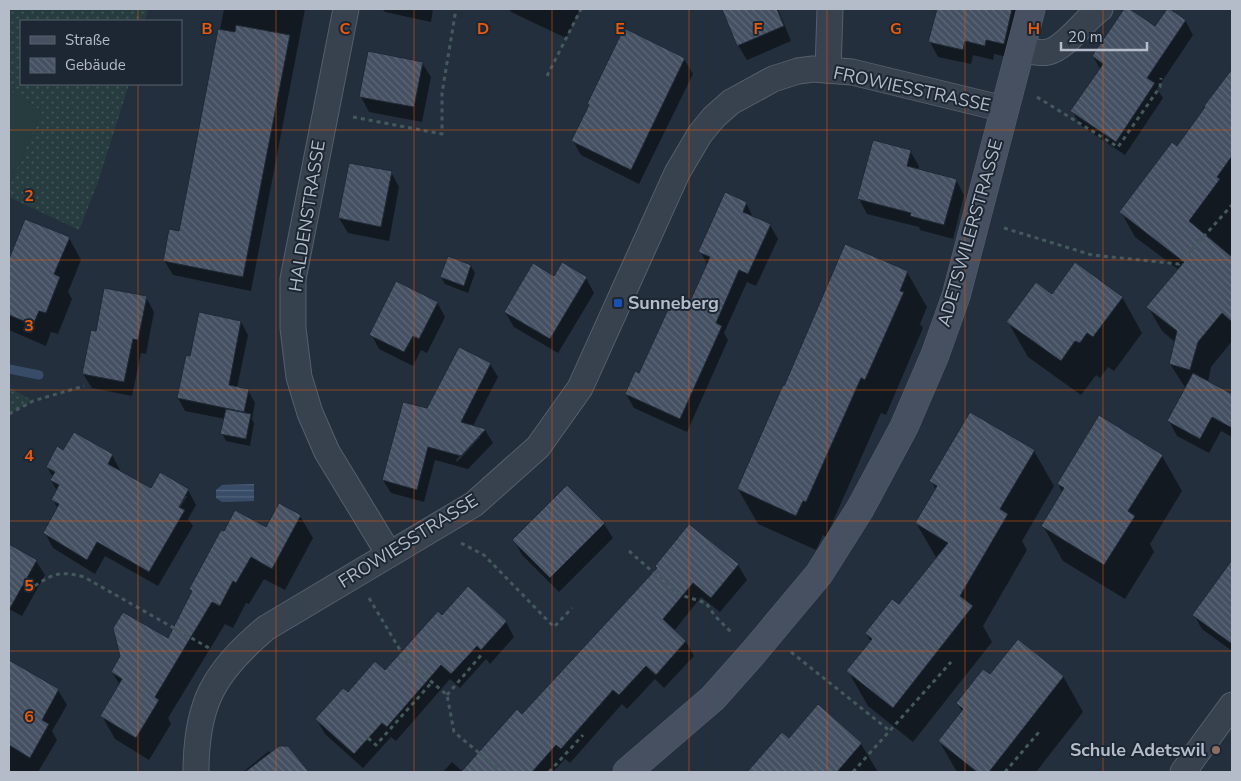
<svg xmlns="http://www.w3.org/2000/svg" width="1241" height="781" viewBox="0 0 1241 781" font-family="'Nunito Sans',sans-serif">
<style>
.grass{fill:url(#grass-dots)}
.park{fill:#263c3f}
.water{fill:url(#water-rules)}
.shadow{fill:#0007;fill-rule:evenodd}
.lines{fill:none;stroke-linecap:round;stroke-linejoin:round}
.stream{stroke:#394c67;stroke-width:9}
.building{fill:url(#building-back-hatch);stroke:#1f2835}
.street-casing{stroke:#565f6c;stroke-width:27}
.secondary-casing{stroke:#565f6c;stroke-width:29}
.path{stroke:#44595c;stroke-width:3;stroke-dasharray:4 4;stroke-linecap:butt}
.street{stroke:#38414e;stroke-width:25}
.secondary{stroke:#465061;stroke-width:28}
.grid{fill:none;stroke:#e8590c;stroke-width:1;stroke-opacity:0.55}
.transit-dot{fill:#1a4fb4;stroke:#1d2633;stroke-width:2}
.education-dot{fill:#8d6e63;stroke:#1d2633;stroke-width:2}
.labels{text-anchor:middle;stroke-width:4;stroke-linejoin:round;paint-order:stroke}
.street-label{font-size:18px;fill:#b4bcc9;stroke:#1d2633}
.poi-label{font-size:18px;font-weight:bold;fill:#b4bcc9;stroke:#1d2633;text-anchor:start}
.grid-label{font-size:16px;text-anchor:middle;font-weight:bold;fill:#e8590c;stroke:#1d2633;stroke-width:4;stroke-linejoin:round;paint-order:stroke}
</style>
<defs>
<pattern id="grass-dots" width="8" height="8" patternUnits="userSpaceOnUse" patternTransform="scale(1.25)"><rect width="8" height="8" fill="#263c3f"/><path d="M2 2h.1M6 6h.1" fill="none" stroke="#435659" stroke-width="1.8" stroke-linecap="round"/></pattern>
<pattern id="water-rules" width="6" height="5" patternUnits="userSpaceOnUse" patternTransform="scale(1.25)"><rect width="6" height="5" fill="#394c67"/><path d="M0 2.5h6" fill="none" stroke="#53647b"/></pattern>
<pattern id="building-back-hatch" width="6" height="6" patternUnits="userSpaceOnUse" patternTransform="scale(1.25)"><rect width="6" height="6" fill="#455162"/><path d="M-1 5l2 2M0 0l6 6M5-1l2 2" fill="none" stroke="#5d6877"/></pattern>
</defs>
<rect width="100%" height="100%" fill="#242f3e"/>
<g class="grass">
<path d="M9,9h139l-3,12h-124v63h108l-31,98 -19,48 -70,-33v-10l33,-76 -33,-21z"/>
<path d="M9,387l24,14 -24,13z"/>
</g>
<path class="park" d="M9,90l33,21 -33,76z"/>
<path class="water" d="M254,484v17l-32,1 -6,-4v-8l6,-5z"/>
<g class="shadow">
<path d="M224,9h81l-54,282 -78,-16 -9,-15 16,-27z"/>
<path d="M383,9h50l-2,13 -46,-10z"/>
<path d="M509,9h71l-14,29 -55,-26z"/>
<path d="M723,9h55l13,32 -44,19 -9,-15z"/>
<path d="M938,9h85l-11,49 -18,-4 -1,6 -20,-5 -2,9 -33,-7 -8,-15z"/>
<path d="M1125,9h3l28,19 29,-8 8,15 -36,54 6,9 -38,57 -45,-30 -8,-14 28,-42 -7,-13z"/>
<path d="M684,59l9,15 -54,110 -58,-29 -8,-14 17,-35 -2,-3z"/>
<path d="M422,63l9,14 -9,45 -53,-10 -8,-15z"/>
<path d="M1232,71v270l-21,26 -3,15 24,13v42l-11,-6 -12,22 -32,-17 -8,-15 17,-32 -16,-25 5,-22 -13,-11 -14,-24 31,-37 -44,-33 -14,-25 56,-65 29,-40 -1,-1z"/>
<path d="M910,151l9,15 -1,4 38,10 8,15 -11,44 -33,-9 -1,-3 -52,-13 -8,-15z"/>
<path d="M391,172l8,15 -10,54 -41,-8 -9,-15z"/>
<path d="M746,203l7,14 17,8 8,14 -22,47 -9,-4 -23,51 4,7 -41,92 -53,-24 -8,-14 60,-83 21,-47 -7,-13z"/>
<path d="M26,220l43,18 12,22 -13,32 4,7 -14,35 -7,-2 -5,14 -37,-16v-68z"/>
<path d="M471,266l4,7 -7,20 -23,-9 -4,-7z"/>
<path d="M907,272l20,35 -7,17 3,4 -37,87 -5,-2 -55,124 -3,-2 -7,15 -58,-26 -20,-35z"/>
<path d="M554,277l32,1 8,15 -36,60 -44,-26 -9,-15z"/>
<path d="M1053,295l69,2 20,36 -28,38 -6,-4 -8,11 -4,-3 -15,20 -53,-38 -20,-35z"/>
<path d="M146,297l8,15 -8,42 -5,-1 -9,43 -40,-8 -9,-14 14,-41z"/>
<path d="M437,302l8,15 -18,36 -6,-3 -8,16 -34,-17 -8,-15z"/>
<path d="M241,322l7,13 -11,53 11,2 7,13 -3,16 2,4 -4,23 -24,-5 -4,-8 3,-14 -40,-8 -7,-13 9,-42 4,1z"/>
<path d="M490,364l8,13 -25,49 12,4 8,13 -25,26 -33,-9 -11,42 -33,-9 -8,-13 45,-70zM477,437h3l-23,25 -1,-2z"/>
<path d="M64,451l48,4 8,15 -1,2 33,18h36l8,15 -8,14 5,7 -35,60 -53,-30 -10,18 -42,-26 -8,-15 13,-24 -5,-9 4,-9 -6,-11 2,-3 -6,-10zM184,496h3l-10,17 -2,-1z"/>
<path d="M1034,451l20,35 -32,55 5,9 -44,76 9,16 -79,100 -45,-36 -20,-35 23,-29 -5,-8 33,-28 38,-47 -21,-36 20,-33 -5,-9z"/>
<path d="M1162,456l20,35 -32,53 4,8 -29,47 -62,-38 -20,-35 20,-33 -5,-9z"/>
<path d="M567,487l37,37 9,14 -54,54 -37,-37 -8,-15z"/>
<path d="M300,516l13,22 -28,52 -21,-11 -15,25 -3,-1 -13,25 -8,-4 -57,94 3,6 -22,36 -34,-21 -13,-23 18,-31 -8,-13 56,-32 25,-47 -2,-4 75,-61z"/>
<path d="M690,525l48,40 9,15 -27,32 -19,-15 -27,34 12,11 8,14 -30,32 -9,-9 -28,30 -5,-5 -52,59 -5,-4 -12,13h-110l9,-10 11,10 54,-61 5,5 136,-147z"/>
<path d="M10,546l26,15 9,14 -23,41 -13,-7z"/>
<path d="M1223,576l9,7v68l-30,-22 -8,-14z"/>
<path d="M442,616l64,6 8,15 -24,27 -4,-5 -26,29 -10,-9 -54,62 -5,-4 -28,31 -38,-34 -9,-15 32,-25 37,-23z"/>
<path d="M14,664l44,26 9,15 -15,26 5,9 -19,32h-29v-100z"/>
<path d="M990,676h73l20,36 -47,60h-79l-18,-31 23,-29 -4,-8z"/>
<path d="M789,739l72,5 17,28h-119l-4,-7z"/>
<path d="M279,748l20,24h-56l26,-21 2,3z"/>
</g>
<g class="lines">
<path class="stream" d="M9,369l30,6"/>
</g>
<g class="building">
<path d="M722,9h55l7,17 -47,20z"/>
<path d="M937,9h75l-8,35 -18,-4 -1,6 -20,-5 -2,9 -35,-8z"/>
<path d="M1124,9h6l25,17 12,-17h3l16,11 -39,58 8,5 -39,59 -46,-31 33,-47 -11,-8z"/>
<path d="M236,25l54,10 -47,242 -80,-16 6,-32 10,2 39,-202 17,3z"/>
<path d="M624,28l61,30 -54,112 -60,-29 18,-36 -2,-1z"/>
<path d="M368,51l55,11 -9,45 -55,-10z"/>
<path d="M1232,69v87l-15,21 3,2 -31,42 43,36v65l-10,-9 -24,29 -8,28 -21,-6 8,-33 -31,-24 38,-45 -65,-50 53,-70 5,4 28,-39 -1,-1z"/>
<path d="M873,140l38,10 -4,16 50,13 -13,46 -34,-9 1,-3 -54,-14z"/>
<path d="M349,163l43,8 -11,56 -43,-9z"/>
<path d="M725,192l22,10 -4,10 28,12 -23,50 -9,-4 -23,53 6,3 -42,93 -55,-25 10,-23 4,2 32,-70 15,7 24,-53 -12,-5z"/>
<path d="M25,219l45,18 -16,37 6,3 -14,36 -7,-2 -6,14 -24,-10v-56z"/>
<path d="M845,244l63,27 -8,20 4,1 -39,88 -4,-2 -55,124 -3,-1 -7,15 -59,-27 46,-104 1,1z"/>
<path d="M448,256l23,9 -7,21 -24,-9z"/>
<path d="M562,262l25,15 -37,62 -46,-27 29,-49 21,13z"/>
<path d="M1075,262l48,35 -30,40 -6,-4 -7,10 -5,-2 -14,20 -55,-39 30,-40 16,12z"/>
<path d="M396,281l42,21 -19,37 -6,-3 -9,16 -35,-17z"/>
<path d="M104,288l43,8 -9,44 -5,-1 -9,43 -42,-8 9,-44 5,1z"/>
<path d="M199,312l42,9 -12,64 20,4 -5,23 -67,-14 9,-43 4,1z"/>
<path d="M459,347l32,16 -30,59 25,7 -25,27 -33,-9 -11,43 -35,-10 21,-78 24,6z"/>
<path d="M1193,373l39,21v34l-20,-11 -12,22 -33,-18z"/>
<path d="M226,409l25,5 -5,25 -26,-5z"/>
<path d="M970,412l65,38 -35,59 8,5 -48,82 13,10 -80,102 -47,-37 26,-32 -7,-6 27,-34 7,5 49,-61 -33,-20 22,-37 -8,-5z"/>
<path d="M1099,415l64,40 -35,56 7,5 -31,49 -63,-39 23,-38 -7,-4z"/>
<path d="M74,432l39,22 -5,10 43,24 9,-16 29,17 -10,18 6,3 -36,62 -52,-30 -10,18 -44,-27 16,-29 -8,-4 8,-15 -9,-5 5,-8 -9,-5 11,-21 6,4z"/>
<path d="M567,485l38,38 -55,55 -38,-38z"/>
<path d="M279,503l22,12 -29,54 -21,-12 -15,26 -3,-2 -13,25 -8,-4 -57,95 4,3 -23,38 -36,-22 22,-37 -11,-7 9,-16 -7,-28 10,-16 45,26 24,-47 -3,-2 32,-59 3,1 11,-21 31,17z"/>
<path d="M689,524l50,40 -28,34 -18,-15 -30,36 23,22 -30,34 -10,-9 -27,29 -6,-5 -52,59 -5,-4 -24,27h-71l56,-63 5,5 135,-146 -2,-2z"/>
<path d="M9,544l28,16 -28,50z"/>
<path d="M1232,560v84l-40,-29z"/>
<path d="M468,586l39,35 -26,29 -4,-4 -26,28 -10,-9 -54,62 -5,-4 -28,31 -39,-35 28,-31 5,4 27,-31 10,9 53,-59 4,4z"/>
<path d="M1018,639l46,37 -75,96h-12l-39,-31 25,-32 -7,-6 27,-34 7,5z"/>
<path d="M9,660l50,29 -17,31 7,4 -19,34 -21,-13z"/>
<path d="M818,704l44,39 -25,29h-90l35,-40 7,6z"/>
<path d="M279,746h9l21,26h-64z"/>
</g>
<g class="lines">
<defs>
<g id="street">
<path d="M346,9l-53,270v49l6,49 11,36 17,39 62,102"/>
<path d="M1021,48c8,3 18,6 27,4 18,-4 36,-32 52,-43"/>
<path d="M828,70l2,-61"/>
<path d="M196,772c0,-69 18,-100 70,-144l208,-124 64,-57 42,-59 97,-215 23,-39 14,-17 17,-15 42,-23 25,-8 15,-2 39,3 152,37"/>
<path d="M1183,772l49,-67"/>
</g>
<path id="secondary" d="M627,772l86,-74 40,-45 66,-79 41,-65 44,-82 31,-72 21,-59 75,-287"/>
</defs>
<use href="#street" class="street-casing"/>
<use href="#secondary" class="secondary-casing"/>
<g class="path">
<path d="M547,76l34,-67"/>
<path d="M1037,97l81,50 42,-60 1,-9"/>
<path d="M353,117l89,17v-41l14,-84"/>
<path d="M1004,228l88,27 87,9 53,-59"/>
<path d="M9,414l24,-13 51,-15"/>
<path d="M461,543l23,12 70,72 18,-19"/>
<path d="M629,551l49,43 28,9 9,13 18,18"/>
<path d="M28,590c23,-14 28,-21 56,-13l125,71"/>
<path d="M369,598l37,62 41,35 7,37 48,40"/>
<path d="M791,652l99,79"/>
<path d="M447,695l36,-42"/>
<path d="M368,738l8,7 56,-63"/>
<path d="M549,772l34,-37"/>
<path d="M853,772l98,-110"/>
<path d="M1005,772l34,-40"/>
</g>
<use href="#street" class="street"/>
<use href="#secondary" class="secondary"/>
</g>
<path class="grid" d="M138,9v12M276,9v763M414,9v763M552,9v763M689,9v763M827,9v763M965,9v763M1103,9v763M138,84v688M9,130h1223M9,260h1223M9,390h1223M9,521h1223M9,651h1223"/>
<rect class="transit-dot" x="613" y="298" width="10" height="10" rx="2.5"/>
<circle class="education-dot" cx="1216" cy="750" r="5"/>
<g class="labels">
<g class="street-label">
<text transform="translate(912 89) rotate(12)" y="6">FROWIESSTRASSE</text>
<text transform="translate(307 216) rotate(-81)" y="6">HALDENSTRASSE</text>
<text transform="translate(970 233) rotate(-74)" y="6">ADETSWILERSTRASSE</text>
<text transform="translate(408 541) rotate(-32)" y="6">FROWIESSTRASSE</text>
</g>
<g class="poi-label">
<text x="628" y="309">Sunneberg</text>
<text x="1206" y="756" text-anchor="end">Schule Adetswil</text>
</g>
</g>
<g class="grid-label">
<text x="207" y="34">B</text>
<text x="345" y="34">C</text>
<text x="483" y="34">D</text>
<text x="620" y="34">E</text>
<text x="758" y="34">F</text>
<text x="896" y="34">G</text>
<text x="1034" y="34">H</text>
<text x="29" y="201">2</text>
<text x="29" y="331">3</text>
<text x="29" y="461">4</text>
<text x="29" y="591">5</text>
<text x="29" y="722">6</text>
</g>
<rect width="1241" height="781" fill="none" stroke="#b4bcc9" stroke-width="20"/>
<rect x="20" y="20" width="162" height="65" fill="#1d2633" stroke="#59626f"/>
<rect x="30" y="36" width="25" height="8" fill="#465061" stroke="#59626f"/>
<text x="65" y="45" font-size="15" fill="#b4bcc9">Straße</text>
<rect x="30" y="58" width="25" height="15" fill="url(#building-back-hatch)" stroke="#59626f"/>
<text x="65" y="70" font-size="15" fill="#b4bcc9">Gebäude</text>
<path d="M1061 42v8h86v-8" fill="none" stroke="#b4bcc9" stroke-width="2.5"/>
<text x="1068" y="42" font-size="15" fill="#b4bcc9" stroke="#1d2633" stroke-width="4" paint-order="stroke">20 m</text>
</svg>
